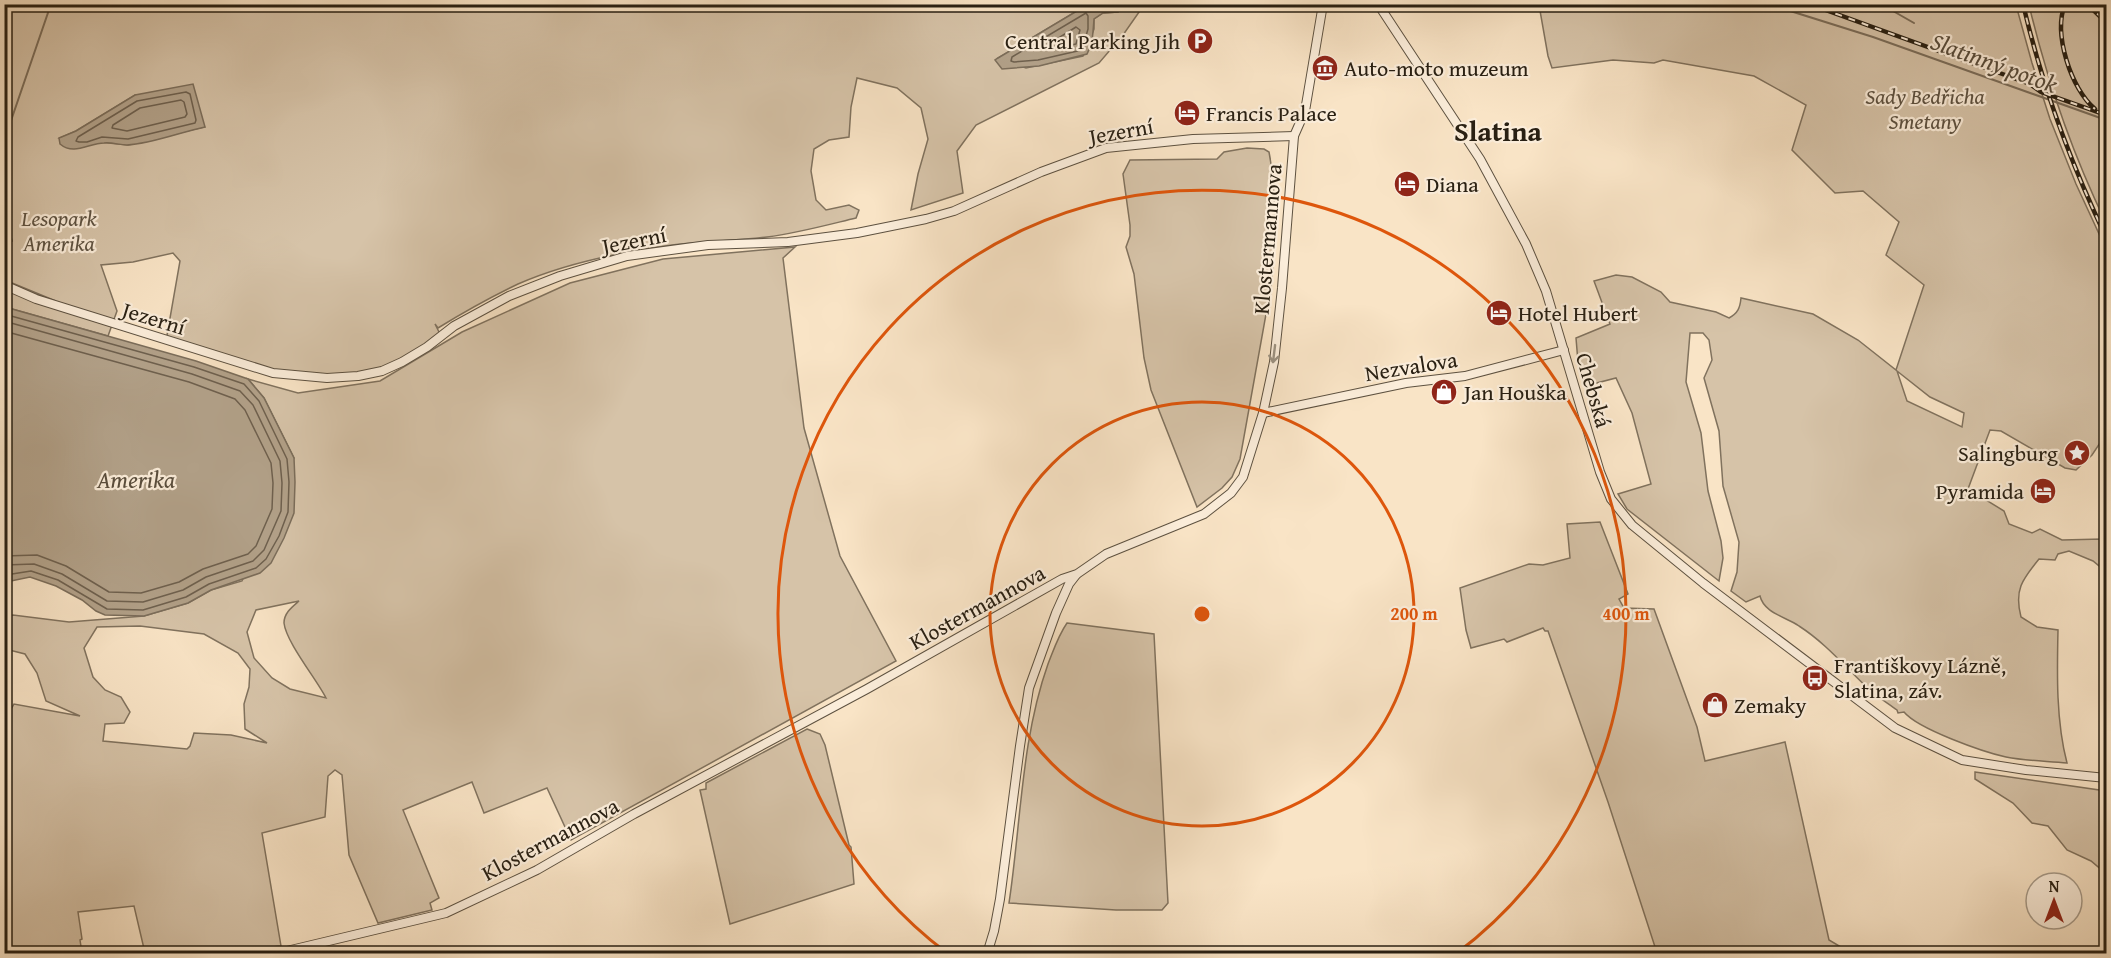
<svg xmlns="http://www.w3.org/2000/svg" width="2111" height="958" viewBox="0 0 2111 958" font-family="'Gentium Book Plus',serif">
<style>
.green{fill:#d6c3a8;stroke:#80725e;stroke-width:1.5;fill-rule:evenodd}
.water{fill:#b2a189;stroke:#7b6d5a;stroke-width:1.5}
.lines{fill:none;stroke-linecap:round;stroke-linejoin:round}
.shore{stroke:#6e604e;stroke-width:1.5}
.stream{stroke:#7b6d5a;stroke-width:2}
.minor-casing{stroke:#5d5140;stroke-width:10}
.minor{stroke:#fbedda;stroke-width:8}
.rail-casing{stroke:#292013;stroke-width:4.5}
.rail{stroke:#fbedda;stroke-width:2;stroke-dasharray:7;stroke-linecap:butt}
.oneway{stroke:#9c9180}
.ring{fill:none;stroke:#de560c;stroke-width:3}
.labels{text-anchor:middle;stroke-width:4.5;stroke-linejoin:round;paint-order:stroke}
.poi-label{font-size:22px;fill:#292013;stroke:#fbedda;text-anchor:start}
.park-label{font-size:22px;font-style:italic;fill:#5d5140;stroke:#fbedda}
.street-label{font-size:22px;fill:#292013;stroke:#fbedda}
.water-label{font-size:24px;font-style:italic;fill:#594d3c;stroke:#fbedda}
.district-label{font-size:28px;font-weight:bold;fill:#292013;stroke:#fbedda}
.centre{fill:#de560c;stroke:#fbedda;stroke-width:3}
.ring-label{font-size:18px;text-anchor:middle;font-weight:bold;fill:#de560c;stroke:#fbedda;stroke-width:4.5;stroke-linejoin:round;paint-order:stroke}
</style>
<rect width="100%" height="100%" fill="#f9e4c6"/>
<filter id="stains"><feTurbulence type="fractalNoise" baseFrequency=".00333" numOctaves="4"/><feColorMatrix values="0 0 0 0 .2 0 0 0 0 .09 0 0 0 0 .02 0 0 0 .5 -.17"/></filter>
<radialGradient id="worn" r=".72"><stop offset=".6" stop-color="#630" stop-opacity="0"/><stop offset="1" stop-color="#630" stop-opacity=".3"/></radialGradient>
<g class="green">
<path d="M632,4h332l7,3 9,-3 107,1 -89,53 28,10 57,-12 11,-27v-10l9,-6 15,-1 9,-7h17l-21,30 -24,28 -123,62 -19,26 6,42 -52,17 7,-36 10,-35 -7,-31 -24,-20 -40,-10 -6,29 -2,30 -20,3 -15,9 -3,22 5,29 10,10 23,-5 10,5 -3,8c-29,7 -58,15 -89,19 -31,4 -63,4 -95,8 -51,7 -106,18 -154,39 -27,13 -54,28 -80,44l-3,-4 6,12 -59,35 -86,6 -130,-36 14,-80 -7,-8 -40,9 -32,3 16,46 -9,25 -103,-29 -1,-302zM135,95l69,32 -76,18 -68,-7 16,-7z"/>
<path d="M1539,5h477l16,58 18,56 26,65 30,65v185l-14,21 -16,15 -11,-2 -64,-37 -11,-1 -22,59 36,22 5,13 23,9 8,-4 22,11 40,-1 2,31 -11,-9 -24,-10 -11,3 -3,6 -16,-1c-17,21 -25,31 -18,58l16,10 21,3c-1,44 -2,91 9,133 -20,-2 -41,-2 -61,-6 -23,-5 -88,-28 -102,-45l-6,1 -1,-3c-8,-6 -18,-12 -26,-19 -24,-22 -44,-47 -72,-65 -13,-9 -35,-13 -39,-30l-14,6 -15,-11 6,-19 2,-30 -16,-56 -4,-55 -15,-53 8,-18 -3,-20 -6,-7h-13l-4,49 15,51 7,58 13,50 2,17 -4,23 -92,-72 -9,-15 33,-10 -19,-71 -16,-35 -31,8 -7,-24 -2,-24 34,-14 -16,-43 22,-6 16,2 29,15 9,10 46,10 13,6c9,-5 11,-10 12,-20l72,16 45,26 38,30 28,-85 -38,-30 13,-33 -36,-31 -28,2 -43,-43 14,-45 -52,-29 -91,-16 -9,3 -41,-3 -61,8 -4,-12zM1897,371l33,26 34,16 -2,14 -55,-26z"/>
<path d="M2029,5h77v218c-34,-70 -59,-143 -77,-218z"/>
<path d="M1247,148l17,1 5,3c10,52 5,106 0,159l-3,3 -26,145 -8,18 -10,11 -25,19 -46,-117 -7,-32 -10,-84 -8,-27 4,-11v-11l-7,-51 7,-14 87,-1 7,-7z"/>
<path d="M795,247l-12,11 21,170 36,128 56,105 -325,179 -24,-52 -63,25 -12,-31 -69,28 36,88 -9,5 2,7 -54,13 -29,-68 -7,-80 -7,-5 -7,6 -3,41 -63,16 19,113 -66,8 -70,-1 -11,-47 -56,6 4,27 -2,1 2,13 -77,1v-234l9,-16 66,12 -34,-15 -9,-28 -12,-19 -20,-5v-31l8,-3 56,7 75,-6 44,-13 23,-13 31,-9 52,-123 -30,-60 -16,-19 50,14 82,-12 82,-49 108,-49 93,-24zM299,601c-7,6 -15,12 -15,22 2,19 33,57 42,75l-36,-9 -18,-11 -18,-20 -7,-26 9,-22zM140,626l64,8 34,19 12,16 -1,18 -5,17 1,25 22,14 -36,-8 -37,-2 -4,13 -3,3 -84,-8 2,-17 19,-1 6,-11 -9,-15 -16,-7 -12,-13 -9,-29 13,-21z"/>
<path d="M1600,522l28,72 -9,5 5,9 30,1 43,118 8,34 80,-19 44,198 22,13h-194l-49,-151 -60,-171h-3l-2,-3 -36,14 -3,-3 -33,9 -5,-18 -6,-42 69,-24 14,1 27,-7 -3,-34z"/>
<path d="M1067,623l87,11 14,269 -6,7h-46l-107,-7c12,-79 12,-163 39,-239 6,-15 10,-28 19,-41z"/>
<path d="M807,729l13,5 5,11 24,100 2,2 3,37 -124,40 -30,-134 6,-1v-6z"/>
<path d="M1975,772l131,19v91l-2,-10 -13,-11 -24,-11 -19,-24 -16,-3 -19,-20 -38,-24z"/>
</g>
<g class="water">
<path d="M1087,5h40l-9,7 -15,1 -9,6c-1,12 -1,25 -7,35l-48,12 -37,3 -7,-9 3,-2z"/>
<path d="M193,84l12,43c-24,5 -54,17 -78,18 -8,0 -15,-3 -23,-2 -15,0 -30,13 -44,1l-1,-6 17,-7 59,-36z"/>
<path d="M5,307l191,54 52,18 16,19 30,60 1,24 -1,31 -10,25 -13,25 -11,10 -49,17 -23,13 -44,13 -39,-1 -9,-4 -14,-11 -26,-14 -26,-9 -19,4 -6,-4z"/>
</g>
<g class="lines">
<g class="shore">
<path d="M1086,13l2,3v13l-6,21 -44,10 -24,2 -3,-1 1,-4z"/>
<path d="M1076,27l4,3 -4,14 -25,5 -3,-1 1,-4z"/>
<path d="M186,92l4,2 6,26 -1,3 -67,16 -26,-2 -15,5h-8l-3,-1 2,-4 59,-36z"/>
<path d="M181,100l3,2 3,12 -2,3 -58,14 -15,-3 1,-3 27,-17z"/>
<path d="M4,314l190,53 50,17 15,17 28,58 2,23 -1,30 -9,24 -13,23 -10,9 -47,16 -23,13 -43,13 -36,-1 -49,-29 -27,-9 -19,3 -8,-1"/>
<path d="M4,321l188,53 48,17 13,14 27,56 2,22 -1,28 -17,39 -11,11 -47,16 -23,13 -40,12 -36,-1 -45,-27 -28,-10 -30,1"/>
<path d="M4,331l185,51 46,17 10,11 26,53 2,20 -1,26 -16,37 -8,8 -45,15 -24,13 -38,11 -32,-1 -43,-26 -29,-11 -33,1"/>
</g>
<g class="stream">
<path d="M1768,4l105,33 233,83"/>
<path d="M1885,4l3,4"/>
<path d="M1893,11l21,12"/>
<path d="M4,141l47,-137"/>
<path d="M4,216l8,25"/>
<path d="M4,280l51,21"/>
</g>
<defs>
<g id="minor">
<path d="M1378,4l102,155 46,85 20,47 54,181 11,27 21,26 71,58 192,145 67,32 64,10 80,8"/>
<path d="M4,285l32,14 237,74 54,5 31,-2 24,-5 20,-9 25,-15 27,-21 55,-30 51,-20 67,-20 81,-11 80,-3 69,-9 69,-14 28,-8 87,-39 65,-24 87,-9 101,-3"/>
<path d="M1263,413l143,-30 59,-7 99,-26"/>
<path d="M274,954l172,-41 91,-43 97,-56 233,-125 195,-110 15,-5 29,-20 98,-40 27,-21 12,-16 20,-64 11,-51 8,-74 12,-152 11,-25 18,-107"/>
<path d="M987,954l7,-23 6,-32 20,-153 9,-58 27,-75 13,-29 7,-9"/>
</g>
</defs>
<use href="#minor" class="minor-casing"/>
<use href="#minor" class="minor"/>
<defs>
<g id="rail">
<path d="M1809,4l221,80 11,8 65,23"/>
<path d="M2023,4c19,81 47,158 83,233"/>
<path d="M2065,4c-12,30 6,85 30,105"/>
<path d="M2087,4l19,18"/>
</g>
</defs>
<use href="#rail" class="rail-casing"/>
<use href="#rail" class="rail"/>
</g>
<defs><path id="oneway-shaft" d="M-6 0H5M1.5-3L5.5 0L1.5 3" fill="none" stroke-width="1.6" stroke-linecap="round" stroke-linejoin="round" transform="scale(1.5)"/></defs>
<use class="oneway" href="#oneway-shaft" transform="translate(1274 354) rotate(97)"/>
<g class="ring">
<circle cx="1202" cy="614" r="212"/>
<path d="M947 953A424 424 0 1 1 1457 953"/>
</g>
<defs>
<symbol id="parking-disc" viewBox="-11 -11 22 22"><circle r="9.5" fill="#8f2418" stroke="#fbedda"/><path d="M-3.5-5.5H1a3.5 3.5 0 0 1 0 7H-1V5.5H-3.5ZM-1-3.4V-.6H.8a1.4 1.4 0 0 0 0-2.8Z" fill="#fff"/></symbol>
<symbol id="museum-disc" viewBox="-11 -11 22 22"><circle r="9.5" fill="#8f2418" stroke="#fbedda"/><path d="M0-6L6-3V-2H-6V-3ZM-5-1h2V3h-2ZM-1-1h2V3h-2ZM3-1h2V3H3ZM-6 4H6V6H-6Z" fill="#fff"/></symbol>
<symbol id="hotel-disc" viewBox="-11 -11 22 22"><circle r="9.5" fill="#8f2418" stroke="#fbedda"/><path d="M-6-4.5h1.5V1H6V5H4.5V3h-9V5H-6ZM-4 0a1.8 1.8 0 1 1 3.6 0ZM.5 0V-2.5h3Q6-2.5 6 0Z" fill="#fff"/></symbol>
<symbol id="shop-disc" viewBox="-11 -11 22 22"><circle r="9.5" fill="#8f2418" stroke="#fbedda"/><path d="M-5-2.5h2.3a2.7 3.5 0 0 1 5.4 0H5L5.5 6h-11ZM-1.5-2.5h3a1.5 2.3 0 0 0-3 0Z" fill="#fff"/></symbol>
<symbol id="sight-disc" viewBox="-11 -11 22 22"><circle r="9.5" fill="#8f2418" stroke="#fbedda"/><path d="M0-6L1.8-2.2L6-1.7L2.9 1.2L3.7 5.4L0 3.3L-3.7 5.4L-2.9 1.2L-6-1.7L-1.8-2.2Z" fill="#fff"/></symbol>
<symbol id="bus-disc" viewBox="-11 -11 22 22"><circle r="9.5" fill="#8f2418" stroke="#fbedda"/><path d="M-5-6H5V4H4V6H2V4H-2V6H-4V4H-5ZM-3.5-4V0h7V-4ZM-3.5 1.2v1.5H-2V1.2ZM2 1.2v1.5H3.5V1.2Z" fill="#fff"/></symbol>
</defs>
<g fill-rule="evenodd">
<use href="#parking-disc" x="1185" y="26" width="30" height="30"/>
<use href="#museum-disc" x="1310" y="53" width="30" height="30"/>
<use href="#hotel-disc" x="1172" y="98" width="30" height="30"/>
<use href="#hotel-disc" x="1392" y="169" width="30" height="30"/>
<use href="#hotel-disc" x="1484" y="298" width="30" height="30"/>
<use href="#shop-disc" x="1429" y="377" width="30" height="30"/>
<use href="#sight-disc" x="2062" y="438" width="30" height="30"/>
<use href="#hotel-disc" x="2028" y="476" width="30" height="30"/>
<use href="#bus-disc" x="1800" y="663" width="30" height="30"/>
<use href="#shop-disc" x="1700" y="690" width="30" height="30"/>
</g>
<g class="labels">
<g class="poi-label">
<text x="1180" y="49" text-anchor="end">Central Parking Jih</text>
<text x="1344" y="76">Auto-moto muzeum</text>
<text x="1206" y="121">Francis Palace</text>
<text x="1426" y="192">Diana</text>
<text x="1518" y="321">Hotel Hubert</text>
<text x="1464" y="400">Jan Houška</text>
<text x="2058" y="461" text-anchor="end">Salingburg</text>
<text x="2024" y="499" text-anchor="end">Pyramida</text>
<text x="1834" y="673">Františkovy Lázně,<tspan x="1834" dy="25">Slatina, záv.</tspan></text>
<text x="1734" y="713">Zemaky</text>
</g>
<g class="park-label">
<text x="1925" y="104">Sady Bedřicha<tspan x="1925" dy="25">Smetany</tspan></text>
<text x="59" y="226">Lesopark<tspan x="59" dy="25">Amerika</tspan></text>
</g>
<g class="street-label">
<text transform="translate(1121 131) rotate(-10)" y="8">Jezerní</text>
<text transform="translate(1267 239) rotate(-85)" y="8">Klostermannova</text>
<text transform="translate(634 240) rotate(-11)" y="8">Jezerní</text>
<text transform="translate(154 318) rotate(17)" y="8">Jezerní</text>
<text transform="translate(1411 366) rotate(-9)" y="8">Nezvalova</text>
<text transform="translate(1594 390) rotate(74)" y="8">Chebská</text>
<text transform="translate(977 607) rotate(-29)" y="8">Klostermannova</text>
<text transform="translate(550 839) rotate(-28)" y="8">Klostermannova</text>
</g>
<g class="water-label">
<text transform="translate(1994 63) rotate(20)" y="8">Slatinný potok</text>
<text x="136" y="488">Amerika</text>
</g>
<g class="district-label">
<text x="1498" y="141">Slatina</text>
</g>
</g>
<circle cx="1202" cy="614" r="9" class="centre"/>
<g class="ring-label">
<text x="1414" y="620">200 m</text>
<text x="1626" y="620">400 m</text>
</g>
<rect width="2111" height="958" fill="none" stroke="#f9e4c6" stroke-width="24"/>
<rect x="6" y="6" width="2099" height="946" fill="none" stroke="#292013" stroke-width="3"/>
<rect x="12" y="12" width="2087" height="934" fill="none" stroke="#292013" stroke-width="1.5"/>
<g transform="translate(2054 901)"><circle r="28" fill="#fbedda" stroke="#a79b8a" stroke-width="1.5"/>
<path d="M0-4.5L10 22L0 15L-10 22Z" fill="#8f2418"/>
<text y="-9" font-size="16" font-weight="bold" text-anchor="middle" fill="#292013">N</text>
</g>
<rect width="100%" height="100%" filter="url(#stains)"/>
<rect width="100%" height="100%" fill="url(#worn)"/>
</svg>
